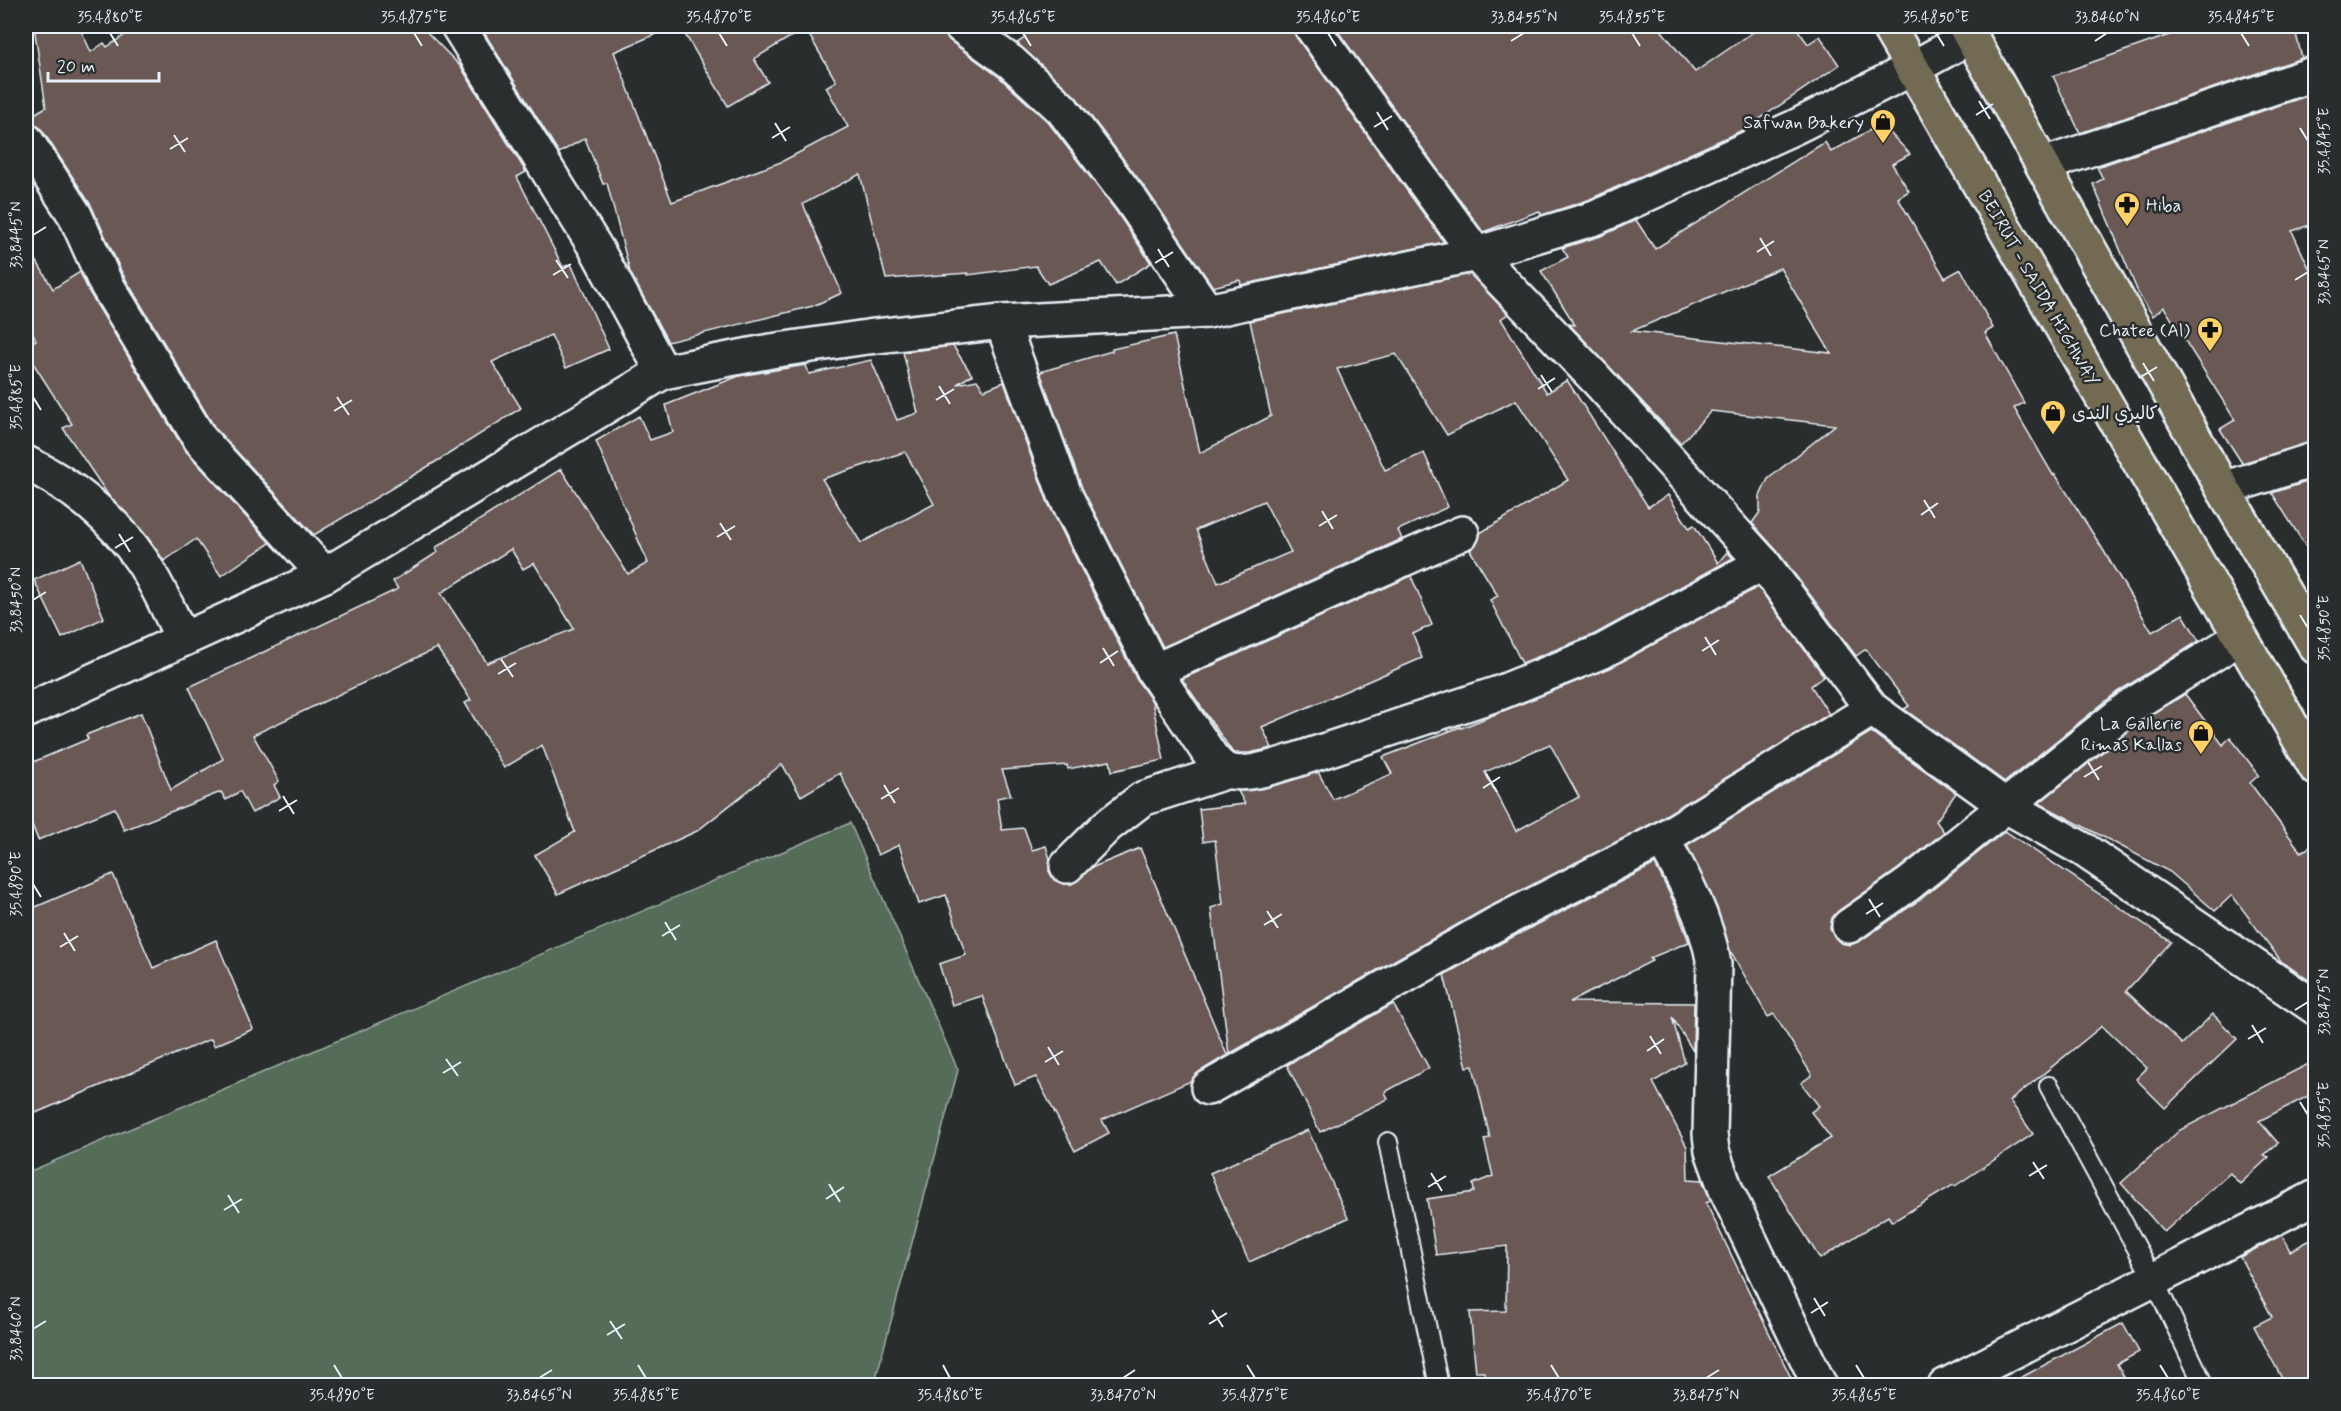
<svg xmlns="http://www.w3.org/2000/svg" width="2341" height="1411" viewBox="0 0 2341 1411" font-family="Mynerve,'Playpen Sans Arabic',sans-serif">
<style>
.green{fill:#546c59;stroke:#9eaea8;stroke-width:1.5}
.building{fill:#6a5854;stroke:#e8f1f8;stroke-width:1.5;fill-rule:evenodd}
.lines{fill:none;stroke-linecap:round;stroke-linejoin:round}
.service-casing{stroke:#e8f1f8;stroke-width:22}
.minor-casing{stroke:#e8f1f8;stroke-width:38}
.tertiary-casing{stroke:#e8f1f8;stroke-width:38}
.trunk-casing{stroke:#e8f1f8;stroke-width:38}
.service{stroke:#2a2d2e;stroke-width:18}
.minor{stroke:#2a2d2e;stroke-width:33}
.tertiary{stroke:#2a2d2e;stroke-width:33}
.trunk{stroke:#736b52;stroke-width:33}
.ticks{fill:none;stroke:#e8f1f8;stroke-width:2}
.labels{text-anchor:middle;stroke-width:5;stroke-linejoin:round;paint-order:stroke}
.poi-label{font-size:18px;fill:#e8f1f8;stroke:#2a2d2e;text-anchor:end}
.street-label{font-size:18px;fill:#e8f1f8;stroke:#2a2d2e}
.neatline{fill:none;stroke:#e8f1f8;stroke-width:2}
.ticks-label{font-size:15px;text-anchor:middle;fill:#e8f1f8}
</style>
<rect width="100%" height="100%" fill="#2a2d2e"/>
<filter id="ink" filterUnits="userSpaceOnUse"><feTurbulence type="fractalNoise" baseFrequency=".0167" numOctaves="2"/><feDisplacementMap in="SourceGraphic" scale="12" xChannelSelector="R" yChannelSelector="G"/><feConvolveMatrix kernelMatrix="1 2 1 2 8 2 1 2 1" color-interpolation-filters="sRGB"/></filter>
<g filter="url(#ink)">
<path class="green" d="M850,823l108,247 -84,315h-848v-212z"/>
<g class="building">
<path d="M34,26h45l12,26 13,-9 3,4 31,-21h283l40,41 65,105 -9,5 46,90 8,-3 38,85 -43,19 -15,-33 -59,27 29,46 -74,47 -133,80 -99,-107 -93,-155 -31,-68 -49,-75 -7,-6 -9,-3v-2l20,-12z"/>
<path d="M480,26h195l-61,26 58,150 109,-40 67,-35 -22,-40 10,-6 -31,-53 -51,31 14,23 -40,24 -48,-80h262l2,8 6,7 49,36 49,45 68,89 35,52 -35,22 -15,-23 -53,22 -12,-18 -68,9v-2l-82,6 -26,-105 -57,30 39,89 -29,13 -145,36 -38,-70 -23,-89 -4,1 -18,-46 -26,15z"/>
<path d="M1021,26h272l3,11 148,205 -203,43 -1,-5 -27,7 -67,-98 -69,-91 -60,-55 8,-5z"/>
<path d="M1334,26h324l37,46 67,-46h33l13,18 12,-8 19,29 -94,64 -157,71 -46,15 -3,-4 -56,21z"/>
<path d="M2195,26h99l8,32 -222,75 -27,-57z"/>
<path d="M2310,95l6,23v105l-24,8 24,52v158l-74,22 -22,-34 15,-9 -71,-113 -11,9 -14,-21 -46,-111 10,-5 -6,-12z"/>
<path d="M1870,130h12l7,2 21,22 -18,10 17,27 -11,7 47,80 16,-9 32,59 -8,5 39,70 -10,5 39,67 2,-1 47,74 50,84 31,-18 16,27 -82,51 -112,90 -101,-73 5,-3 -43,-57 -10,7 -78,-104 -26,-29 8,-11v-16l8,-17 67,-54 -124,-14 -30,32 -112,-119 6,1 -34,-54 27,-14 -6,-9 39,-12 35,-16 19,29 170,-107 6,10zM1780,268l51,85 -199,-22z"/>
<path d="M26,243l27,46 27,-17 9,20 95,157 86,94 -49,33 -25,-37 -32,22 -19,-27 -37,-39 -45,-67 9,-4 -46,-72v-6l10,-6 -10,-21z"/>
<path d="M1470,274l38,40 -7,5 46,74 20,-13 81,127 20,-12 21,33 5,-3 24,38 9,-11 6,6 -138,76 -73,29 -32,-63 8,-4 -28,-46 7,-7 3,-10 88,-53 -52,-80 -69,35 -51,-81 -59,15 48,101 39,-17 24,54 -50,23 4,9 -239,108 -81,-159 -42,-116 72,-21v-2l62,-14 26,118 71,-37 -21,-95zM1264,501l27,51 -73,31 -22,-53z"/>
<path d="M953,346l19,29 -15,9 20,-4 7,10 20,-8 44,121 89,177 15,21 12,59 -52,11 -2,-10 -42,8 -1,-4 -65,5 9,25 -14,3 5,32 22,-2 8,22 14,-4 4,13 -1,12 5,9 9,4h9l19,-16 49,-20 87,207 -28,17 -8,9 -89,39 7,13 -34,18 -39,-74 -21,8 -33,-89 -30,9 -13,-41 27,-9 -20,-60 -27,9 -20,-59 -21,10 -38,-82 -39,23 -19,-32 -85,67 -139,63 -23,-39 40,-23 -33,-87 -38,23 -39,-65 6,-3 -34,-52 -184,87 26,46 -5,4 6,12 -28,16 -12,-22 -14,9 -5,-8 -97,38 -9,-22 -77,32 -12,-31v-44l62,-26 -2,-4 55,-22 30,77 52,-31 -34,-72 209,-98 -5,-8 45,-29 -3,-4 126,-79 67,105 20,-11 -52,-122 43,-25 11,24 23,-8 -7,-27 73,-29 67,-11 3,9 62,-14 26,60 21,-7 -15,-61zM905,452l29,52 -73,39 -39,-64zM511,549l12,20 11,-6 40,66 -87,34 -46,-70z"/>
<path d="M2316,479v84l-44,-70z"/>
<path d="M80,559l24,59 -42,20 -28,-58z"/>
<path d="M1411,576l21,49 -19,9 9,24 -160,69 10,21 -23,5h-16l-51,-74z"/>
<path d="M1758,587l66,89 -13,10 18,28 -176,109 -168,86 -256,145 -18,-146 12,-4 -8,-64 -12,2 -4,-33 46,-5 -7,-13 27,-3 53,-16 15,27 59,-25 -9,-17 77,-30 1,1 149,-60zM1550,744l29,53 -63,34 -31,-59z"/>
<path d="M2185,694l38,51 7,-8 29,38 -9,8 51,69 15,-8v141l-35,-24 -49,-66 -17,16 -45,-39 -131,-69 101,-81z"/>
<path d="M1871,732l85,61 -20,28 8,11 -46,37 -60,42 -6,7 -2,10 4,9 7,6 9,2 10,-4 61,-42 84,-68 166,111 -45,49 56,53 31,-30 24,25 -72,69 -29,-29 11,-11 -45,-42 -92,75 23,33 -78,52 -2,-1 -61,37 -4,-6 -68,43 -51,-83 62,-38 -20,-26 8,-6 -18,-23 11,-8 -38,-61 -6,3 -38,-67 -13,-42 -30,-63z"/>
<path d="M1655,864l21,43 13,35 -39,16 2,3 -82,41 124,1 -1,48 -21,-34 13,46 -32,19 34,65 1,32 14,1 9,21 -5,2 89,183h-308l-3,-14h-8l-6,-60 36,-1 1,-65 -71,9 -9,-56 47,-7 -1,-8 20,-8 -9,-37 6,-1 -17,-72 -6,1 -23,-92 59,-33z"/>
<path d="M113,874l40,94 63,-28 37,89 -39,17 -3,-7 -185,78v-206z"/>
<path d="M1393,1004l36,64 -44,24 3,7 -68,33 -33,-67z"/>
<path d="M2316,1060v32l-57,29 19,22 -14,12 5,2 -29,27 -10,-11 -66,59 -43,-49 59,-53z"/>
<path d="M1308,1130l40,88 -99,44 -39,-89z"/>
<path d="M2282,1235l8,16 26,-14v149h-30l-32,-60 18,-9 -32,-60z"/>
<path d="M2123,1323l16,29 -22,12 7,13 -16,9h-103z"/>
</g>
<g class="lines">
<defs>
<g id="service">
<path d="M2049,1086l104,192 51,108"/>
<path d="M1388,1142l51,244"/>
</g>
<g id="minor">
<path d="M458,26l139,224 66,122"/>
<path d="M961,26l50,36 51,47 69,91 76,111"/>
<path d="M1311,26l165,228 120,125 167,184 109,146 134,97 78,44 232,158"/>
<path d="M2043,165l273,-92"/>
<path d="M1002,322l63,173 89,176 56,84c5,6 10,13 18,16 16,6 49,-5 65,-10l206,-68 104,-42 160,-88"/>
<path d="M26,463c45,21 88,56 116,98 16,24 28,53 41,78"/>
<path d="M2223,489l93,-30"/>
<path d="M1154,671l308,-138"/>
<path d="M1662,839c23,40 44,79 52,125l-4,170 2,17 14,39 94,196"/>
<path d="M1067,866l40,-40 35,-27 86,-28"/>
<path d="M1849,926l60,-42 220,-177 110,-69"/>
<path d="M1208,1088l286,-163 168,-86 210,-130"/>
<path d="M1945,1386l371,-189"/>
</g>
<g id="tertiary">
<path d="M26,140l49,75 30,67 95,157 125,136"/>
<path d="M26,711l299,-136 338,-203 108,-21 96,-14 135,-15 205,-11 269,-57 119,-36 200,-91 118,-59 58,-32"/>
</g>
<g id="trunk">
<path d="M1888,26l428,742"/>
<path d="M1965,26l258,463 93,158"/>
</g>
</defs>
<use href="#service" class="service-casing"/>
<use href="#minor" class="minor-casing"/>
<use href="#tertiary" class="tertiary-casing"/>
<use href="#trunk" class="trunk-casing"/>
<use href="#service" class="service"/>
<use href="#minor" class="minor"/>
<use href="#tertiary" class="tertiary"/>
<use href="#trunk" class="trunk"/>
</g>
</g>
<path class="ticks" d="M110,33l8,13M414,33l8,13M719,33l8,13M1023,33l8,13M1328,33l8,13M1632,33l8,13M1936,33l8,13M2241,33l8,13M1511,41l13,-8M2095,41l12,-8M1979,101l11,18M1377,112l11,18M1976,115l17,-11M775,123l11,18M1374,127l18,-11M2300,128l8,13M174,135l11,17M772,138l18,-11M170,149l18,-11M33,235l13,-8M1760,238l11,18M1158,249l11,18M1757,252l17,-11M556,260l12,18M1155,263l18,-11M553,275l18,-11M2295,280l13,-8M2143,363l11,18M1541,375l11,17M2139,378l18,-11M939,386l11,18M1538,389l17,-11M33,397l8,13M337,397l12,18M936,400l18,-11M334,411l18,-11M1924,500l11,18M1322,511l11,18M1921,515l17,-12M720,523l11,17M1319,526l18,-11M119,534l11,18M717,537l18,-11M115,548l18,-11M33,600l13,-8M2300,615l8,13M1705,637l11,18M1103,648l11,18M1702,651l17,-11M501,659l12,18M1100,663l18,-12M498,674l18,-11M2088,762l11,18M1486,774l11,18M2084,777l18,-11M884,785l11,18M1483,788l17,-11M283,796l11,18M881,799l18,-11M279,811l18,-11M33,884l8,13M1869,899l11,18M1267,911l11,17M1866,914l17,-11M665,922l11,18M1264,925l18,-11M64,933l11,18M662,936l18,-11M60,947l18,-11M2295,1010l13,-8M2252,1025l11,18M1650,1036l11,18M2248,1039l18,-11M1048,1047l11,18M1647,1051l17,-12M446,1059l12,17M1045,1062l18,-11M443,1073l18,-11M2300,1102l8,13M2033,1162l11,17M1431,1173l11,18M2029,1176l18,-11M829,1184l11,18M1428,1187l18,-11M228,1195l11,18M826,1199l18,-12M224,1210l18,-11M1814,1298l11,18M1212,1310l11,17M1811,1313l17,-11M610,1321l12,18M1209,1324l18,-11M33,1329l13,-8M607,1335l18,-11M334,1365l8,13M638,1365l8,13M943,1365l7,13M1247,1365l8,13M1551,1365l8,13M1856,1365l8,13M2160,1365l8,13M539,1378l13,-8M1123,1378l12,-8M1706,1378l13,-8"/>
<defs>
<symbol id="shop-pin" viewBox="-11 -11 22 30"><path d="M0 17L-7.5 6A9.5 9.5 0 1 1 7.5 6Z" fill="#ffd166" stroke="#2a2d2e"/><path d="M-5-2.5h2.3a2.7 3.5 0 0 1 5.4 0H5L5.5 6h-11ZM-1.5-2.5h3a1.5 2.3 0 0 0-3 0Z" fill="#111"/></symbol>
<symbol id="pharmacy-pin" viewBox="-11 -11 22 30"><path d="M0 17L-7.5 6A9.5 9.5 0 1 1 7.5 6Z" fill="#ffd166" stroke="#2a2d2e"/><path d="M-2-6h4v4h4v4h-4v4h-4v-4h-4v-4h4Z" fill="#111"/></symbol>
</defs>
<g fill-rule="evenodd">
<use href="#shop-pin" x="1868" y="107" width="30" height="40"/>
<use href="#pharmacy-pin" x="2112" y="190" width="30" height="40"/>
<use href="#pharmacy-pin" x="2195" y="315" width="30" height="40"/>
<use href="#shop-pin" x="2038" y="398" width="30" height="40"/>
<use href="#shop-pin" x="2186" y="718" width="30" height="40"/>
</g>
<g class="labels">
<g class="poi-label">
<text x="1864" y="128">Safwan Bakery</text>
<text x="2146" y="211" text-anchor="start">Hiba</text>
<text x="2190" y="336">Chatee (Al)</text>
<text x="2072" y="419" text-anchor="start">كاليري الندى</text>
<text x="2182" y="729">La Gallerie<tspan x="2182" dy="21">Rimas Kallas</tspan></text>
</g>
<g class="street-label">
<text transform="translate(2039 288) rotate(60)" y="6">BEIRUT - SAIDA HIGHWAY</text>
</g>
</g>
<rect width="2341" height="1411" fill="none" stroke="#2a2d2e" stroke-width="66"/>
<path d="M48 72v9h111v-9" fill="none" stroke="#e8f1f8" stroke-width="3"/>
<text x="57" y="72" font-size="18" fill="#e8f1f8" stroke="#2a2d2e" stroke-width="4.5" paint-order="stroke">20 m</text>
<rect x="33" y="33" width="2275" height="1345" class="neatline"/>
<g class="ticks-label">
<text x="110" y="22">35.4880°E</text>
<text x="414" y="22">35.4875°E</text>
<text x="719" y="22">35.4870°E</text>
<text x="1023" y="22">35.4865°E</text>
<text x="1328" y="22">35.4860°E</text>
<text x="1524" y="22">33.8455°N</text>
<text x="1632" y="22">35.4855°E</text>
<text x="1936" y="22">35.4850°E</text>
<text x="2107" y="22">33.8460°N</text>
<text x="2241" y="22">35.4845°E</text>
<text transform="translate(2324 141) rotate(-90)" y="5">35.4845°E</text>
<text transform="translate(16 235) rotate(-90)" y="5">33.8445°N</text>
<text transform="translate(2324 272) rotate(-90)" y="5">33.8465°N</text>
<text transform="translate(16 397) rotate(-90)" y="5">35.4885°E</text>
<text transform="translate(16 600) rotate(-90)" y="5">33.8450°N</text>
<text transform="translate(2324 628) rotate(-90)" y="5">35.4850°E</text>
<text transform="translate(16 884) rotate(-90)" y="5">35.4890°E</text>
<text transform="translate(2324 1002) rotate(-90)" y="5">33.8475°N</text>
<text transform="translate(2324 1115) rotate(-90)" y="5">35.4855°E</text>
<text transform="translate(16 1329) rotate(-90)" y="5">33.8460°N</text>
<text x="342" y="1400">35.4890°E</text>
<text x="539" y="1400">33.8465°N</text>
<text x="646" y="1400">35.4885°E</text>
<text x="950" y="1400">35.4880°E</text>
<text x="1123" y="1400">33.8470°N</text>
<text x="1255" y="1400">35.4875°E</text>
<text x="1559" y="1400">35.4870°E</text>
<text x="1706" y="1400">33.8475°N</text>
<text x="1864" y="1400">35.4865°E</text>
<text x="2168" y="1400">35.4860°E</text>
</g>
</svg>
